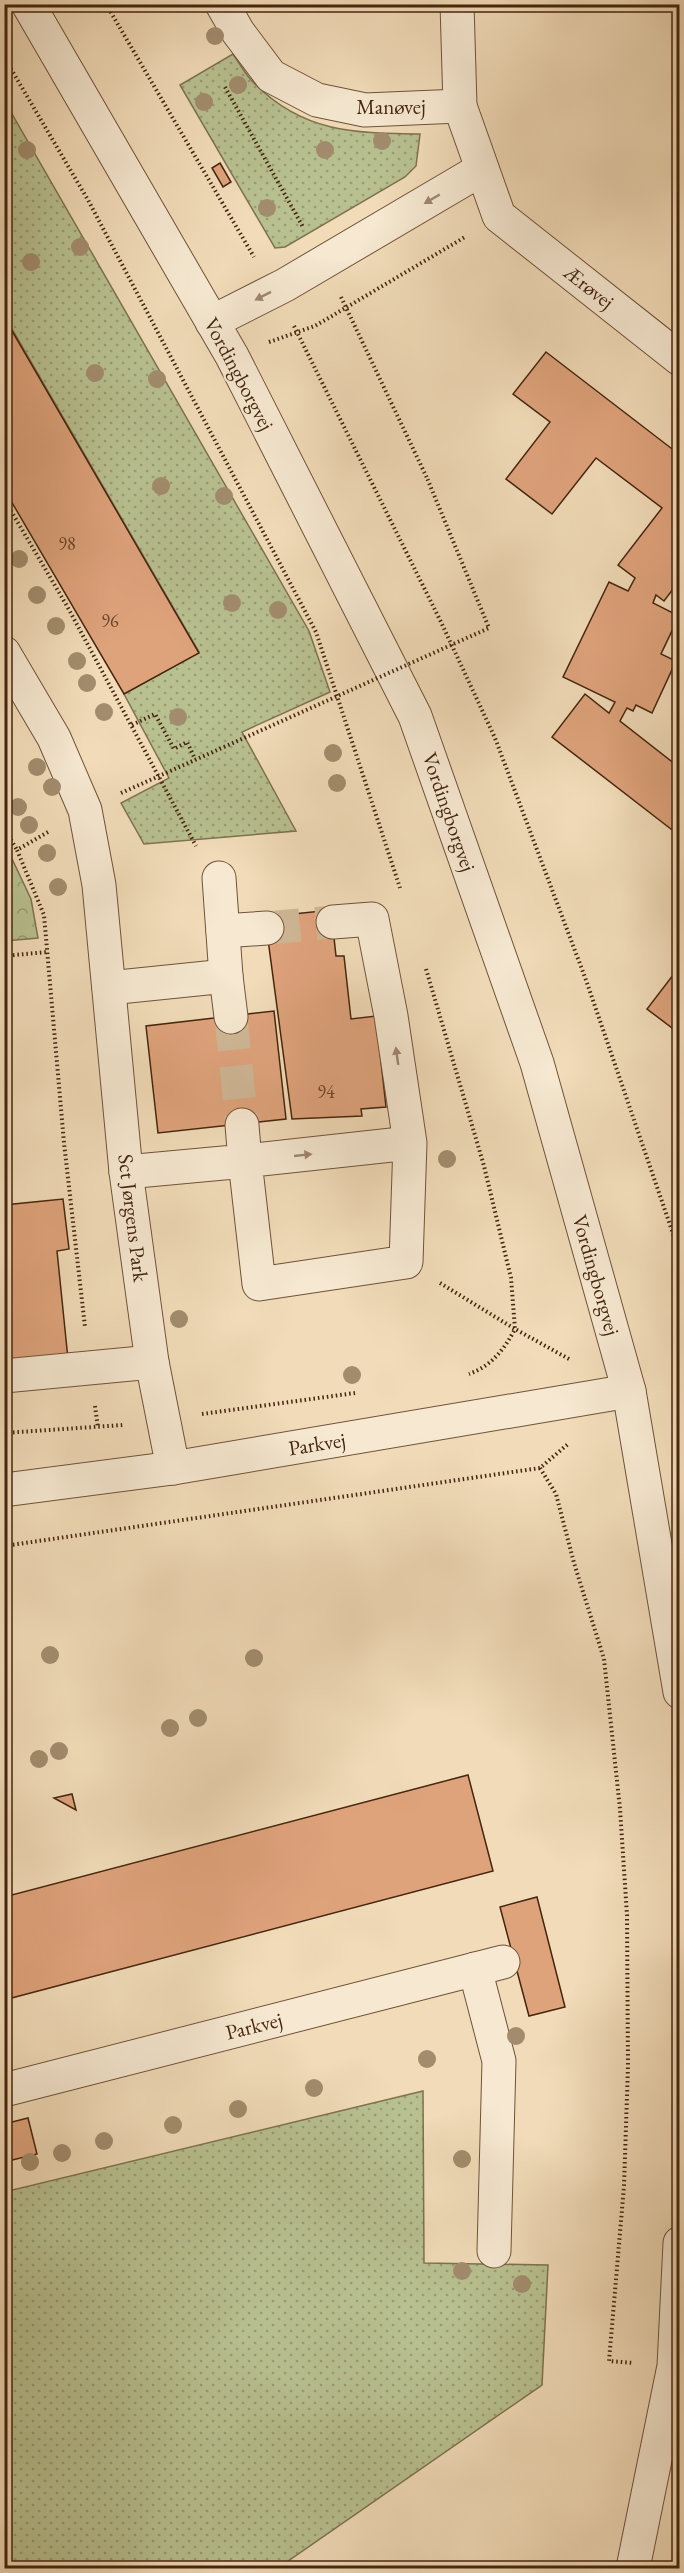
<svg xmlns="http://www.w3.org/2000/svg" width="684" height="2573" viewBox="0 0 684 2573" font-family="'EB Garamond',serif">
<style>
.grass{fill:url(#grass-dots);stroke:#7e7250;stroke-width:1.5}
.park{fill:url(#park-crowns);stroke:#7e7250;stroke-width:1.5}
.building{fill:#dfa37c;stroke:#45250f;stroke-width:1.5}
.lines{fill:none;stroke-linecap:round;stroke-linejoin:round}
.minor-tunnel{stroke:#cfb796;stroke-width:33;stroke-dasharray:33 16;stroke-linecap:butt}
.minor-casing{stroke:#705239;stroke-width:35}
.path{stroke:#45250f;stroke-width:4;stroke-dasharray:1.5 3;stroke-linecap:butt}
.minor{stroke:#f6e8d1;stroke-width:33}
.path-bridge{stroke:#45250f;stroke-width:4;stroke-dasharray:1.5 3;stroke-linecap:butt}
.tree{fill:#a28c6d}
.oneway{fill:#9e8670}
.labels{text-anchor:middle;stroke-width:4.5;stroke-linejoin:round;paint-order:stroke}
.number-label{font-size:18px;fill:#6c442a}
.street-label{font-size:21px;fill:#45250f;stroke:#f6e8d1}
</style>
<defs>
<pattern id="grass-dots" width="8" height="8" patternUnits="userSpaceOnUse" patternTransform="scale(1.5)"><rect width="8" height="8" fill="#b8c090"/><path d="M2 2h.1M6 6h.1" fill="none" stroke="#979c74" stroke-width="1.8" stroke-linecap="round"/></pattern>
<pattern id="park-crowns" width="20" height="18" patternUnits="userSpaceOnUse" patternTransform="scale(1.5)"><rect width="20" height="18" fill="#b8c090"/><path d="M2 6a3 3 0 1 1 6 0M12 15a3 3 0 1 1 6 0" fill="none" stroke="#979c74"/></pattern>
</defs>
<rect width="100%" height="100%" fill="#f1dbb8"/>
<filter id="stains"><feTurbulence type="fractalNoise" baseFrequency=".00333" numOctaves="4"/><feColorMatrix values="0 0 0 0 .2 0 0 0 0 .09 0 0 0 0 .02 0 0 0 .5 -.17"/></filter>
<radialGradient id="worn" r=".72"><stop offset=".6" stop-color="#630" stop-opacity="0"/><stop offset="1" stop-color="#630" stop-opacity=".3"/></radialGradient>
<g class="grass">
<path d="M233,54c7,10 13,22 22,30 49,49 100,49 165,50l-4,32 -11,11 -120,70 -10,1 -95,-163z"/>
<path d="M4,100l305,531 21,61 -88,40 54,99 -152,13 -23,-41 48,-25 -45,-84 75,-42 -194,-335z"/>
<path d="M423,2091l1,172 124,2 -6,120 -264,183h-273l-1,-376z"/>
</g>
<path class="park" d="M5,844l26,55 7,39 -33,3z"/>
<g class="building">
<path d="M220,163l11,19 -8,5 -11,-19z"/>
<path d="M4,317l195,336 -75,41 -120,-205z"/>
<path d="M546,352l134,103v125l-16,21 -8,-6 -3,8 26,13 -18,38 15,7 -24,52 -16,-8 -3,6 -6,-3 -7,13 60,47v68l-128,-99 33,-43 24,19 6,-11 -52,-25 46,-95 19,9 7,-13 -17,-13 44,-57 -66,-50 -44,56 -46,-35 44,-57 -37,-28z"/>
<path d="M331,910l5,46h8l7,63 25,-3 10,91 -25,2 1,7 -70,3 -27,-202z"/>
<path d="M680,966v68l-33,-25z"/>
<path d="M274,1011l12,108 -128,14 -12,-107z"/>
<path d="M63,1199l6,50 -12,2 11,108 -64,8v-162z"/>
<path d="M468,1775l25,96 -489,129v-103z"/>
<path d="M72,1794l4,16 -22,-12z"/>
<path d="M537,1897l28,110 -36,9 -29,-109z"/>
<path d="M28,2118l9,36 -33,8v-38z"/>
</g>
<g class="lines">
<g class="minor-tunnel">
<path d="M267,928l66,-6"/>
<path d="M231,1017l11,108"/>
</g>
<defs>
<g id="minor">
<path d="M28,4l204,352 183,360 122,347 92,328 51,301"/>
<path d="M222,4l16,28 33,44 46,24 48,10 95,-4"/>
<path d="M457,4l3,102 39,110 181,143"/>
<path d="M212,322l73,-37 197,-116"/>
<path d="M4,653l50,85 31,72 14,75 27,287 26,190 21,106"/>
<path d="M219,878l7,98"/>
<path d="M333,922l39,-3 19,97 19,127 -165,18 14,123 147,-22 4,-119"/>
<path d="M223,931l44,-3"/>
<path d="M109,988l117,-12 5,41"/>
<path d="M126,1172l119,-11 -3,-36"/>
<path d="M4,1376l148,-14"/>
<path d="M4,1490l169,-22 456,-77"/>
<path d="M475,1969l24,92 -5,190"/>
<path d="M4,2090l499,-128"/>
<path d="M633,2568l41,-202 6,-123"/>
</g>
</defs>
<use href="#minor" class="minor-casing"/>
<g class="path">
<path d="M106,4l148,253"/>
<path d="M4,57l84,143 228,432 84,256"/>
<path d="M225,87l78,140"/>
<path d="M341,297l86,181"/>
<path d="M294,326l147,296 54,116 91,242 94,274"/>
<path d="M269,342l46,-16 150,-89"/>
<path d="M4,499l63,107 129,240"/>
<path d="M132,725l23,-11 19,35 13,-7 8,17"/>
<path d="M121,793l103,-46"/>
<path d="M4,828l13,22"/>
<path d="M48,832l-31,18 27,65 20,228 21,184"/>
<path d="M4,956l43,-4"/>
<path d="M426,969l58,197 27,112 4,51 54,30"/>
<path d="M440,1283l75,46c-11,21 -24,37 -46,45"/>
<path d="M95,1406l3,22"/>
<path d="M202,1414l153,-21"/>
<path d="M4,1433l119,-8"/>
<path d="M540,1468l16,26 18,69 30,96 16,150 7,106 1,151 -4,120 -15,175 24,2"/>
<path d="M4,1546l536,-78 28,-24"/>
</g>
<use href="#minor" class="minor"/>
<path class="path-bridge" d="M224,747l265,-119 -62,-150"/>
</g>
<g class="tree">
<circle cx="215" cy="36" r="9"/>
<circle cx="238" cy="85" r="9"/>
<circle cx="204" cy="102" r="9"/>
<circle cx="382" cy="141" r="9"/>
<circle cx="27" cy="150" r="9"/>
<circle cx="325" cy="150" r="9"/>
<circle cx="267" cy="208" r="9"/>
<circle cx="80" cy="247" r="9"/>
<circle cx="31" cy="262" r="9"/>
<circle cx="95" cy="373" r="9"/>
<circle cx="157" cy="379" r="9"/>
<circle cx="161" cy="486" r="9"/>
<circle cx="224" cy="496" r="9"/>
<circle cx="19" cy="559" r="9"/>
<circle cx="37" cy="595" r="9"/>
<circle cx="232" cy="603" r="9"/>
<circle cx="278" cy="610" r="9"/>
<circle cx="56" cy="626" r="9"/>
<circle cx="77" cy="661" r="9"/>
<circle cx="87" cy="683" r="9"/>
<circle cx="104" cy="712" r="9"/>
<circle cx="178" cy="717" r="9"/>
<circle cx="333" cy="753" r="9"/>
<circle cx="37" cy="767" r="9"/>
<circle cx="337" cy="783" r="9"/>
<circle cx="52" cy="787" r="9"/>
<circle cx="18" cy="807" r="9"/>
<circle cx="29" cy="825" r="9"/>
<circle cx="47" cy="853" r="9"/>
<circle cx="58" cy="887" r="9"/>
<circle cx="447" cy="1159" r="9"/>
<circle cx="179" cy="1319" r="9"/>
<circle cx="352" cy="1375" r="9"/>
<circle cx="50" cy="1655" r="9"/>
<circle cx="254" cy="1658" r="9"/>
<circle cx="198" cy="1718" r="9"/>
<circle cx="170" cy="1728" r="9"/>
<circle cx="59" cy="1751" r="9"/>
<circle cx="39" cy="1759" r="9"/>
<circle cx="516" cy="2036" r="9"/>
<circle cx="427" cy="2059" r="9"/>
<circle cx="314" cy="2088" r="9"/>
<circle cx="238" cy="2109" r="9"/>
<circle cx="173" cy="2125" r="9"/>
<circle cx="104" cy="2141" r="9"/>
<circle cx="62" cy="2153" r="9"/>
<circle cx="462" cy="2159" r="9"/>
<circle cx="30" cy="2162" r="9"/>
<circle cx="462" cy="2271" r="9"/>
<circle cx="522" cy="2284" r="9"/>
</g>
<defs><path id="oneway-solid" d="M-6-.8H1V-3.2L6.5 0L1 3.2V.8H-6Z" transform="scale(1.5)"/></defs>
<g class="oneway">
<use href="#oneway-solid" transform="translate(432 199) rotate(150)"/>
<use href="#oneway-solid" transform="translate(263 296) rotate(153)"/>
<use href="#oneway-solid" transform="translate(397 1056) rotate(-98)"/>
<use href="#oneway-solid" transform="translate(303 1155) rotate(-6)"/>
</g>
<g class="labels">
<g class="number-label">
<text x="67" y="550">98</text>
<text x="110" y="627">96</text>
<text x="326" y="1098">94</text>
</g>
<g class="street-label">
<text x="391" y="114">Manøvej</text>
<text transform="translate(589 287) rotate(38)" y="7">Ærøvej</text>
<text transform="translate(239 374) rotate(62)" y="7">Vordingborgvej</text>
<text transform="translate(449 812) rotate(71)" y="7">Vordingborgvej</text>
<text transform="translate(133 1218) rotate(83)" y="7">Sct Jørgens Park</text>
<text transform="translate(596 1275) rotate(74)" y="7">Vordingborgvej</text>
<text transform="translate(317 1444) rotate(-9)" y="7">Parkvej</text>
<text transform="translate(254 2026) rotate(-14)" y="7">Parkvej</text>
</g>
</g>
<rect width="684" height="2573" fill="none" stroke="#f1dbb8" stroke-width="24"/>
<rect x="6" y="6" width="672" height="2561" fill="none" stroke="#45250f" stroke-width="3"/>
<rect x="12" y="12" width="660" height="2549" fill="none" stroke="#45250f" stroke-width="1.5"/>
<rect width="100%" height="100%" filter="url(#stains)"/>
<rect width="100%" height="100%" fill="url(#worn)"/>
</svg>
